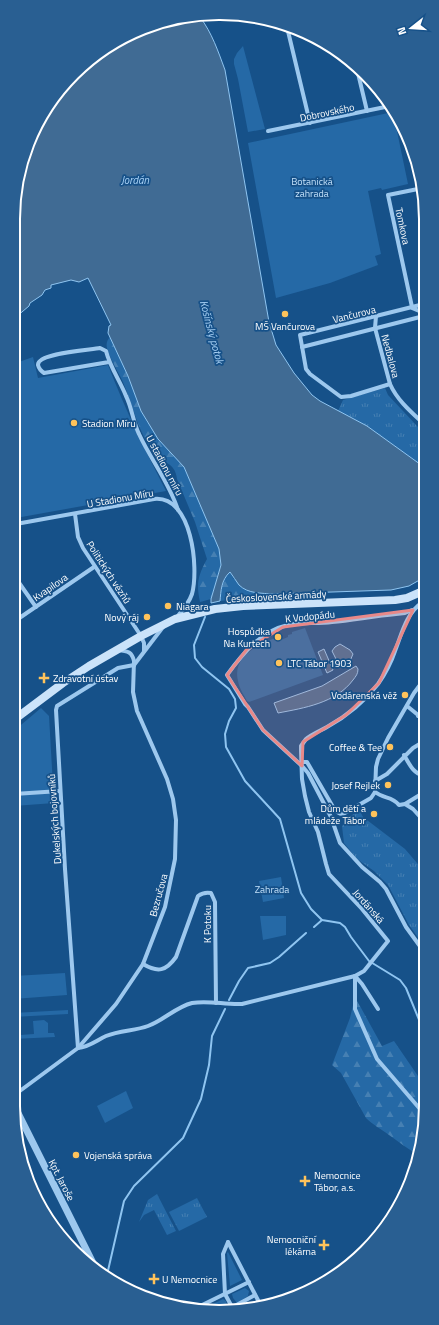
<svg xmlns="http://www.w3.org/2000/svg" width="439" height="1325" viewBox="0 0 439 1325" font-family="'Titillium Web',sans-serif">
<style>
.green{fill:#2569a6}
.forest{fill:url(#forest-firs)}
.park{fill:url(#park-tufts)}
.water{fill:#406b94;stroke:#8fc5f1}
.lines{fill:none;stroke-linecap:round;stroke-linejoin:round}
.stream{stroke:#8fc5f1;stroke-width:2}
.minor{stroke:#9dc8ee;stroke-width:4}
.tertiary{stroke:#9dc8ee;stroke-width:7}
.secondary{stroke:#cbe3fa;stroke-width:8}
.marked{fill:#e88989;fill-opacity:0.2;stroke:#e88989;stroke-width:3;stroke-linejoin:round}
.poi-dot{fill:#ffc35b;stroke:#165189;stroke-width:1.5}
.labels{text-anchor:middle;stroke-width:3.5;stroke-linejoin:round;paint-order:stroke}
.street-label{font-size:10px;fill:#fff;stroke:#165189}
.park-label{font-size:10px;fill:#c3e1fa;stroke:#165189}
.poi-label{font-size:10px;fill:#fff;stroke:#165189;text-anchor:start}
.water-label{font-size:11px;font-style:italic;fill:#a9d2f6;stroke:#165189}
.rim{fill:none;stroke:#fff;stroke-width:2}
</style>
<defs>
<pattern id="forest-firs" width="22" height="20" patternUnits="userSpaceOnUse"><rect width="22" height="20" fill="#2569a6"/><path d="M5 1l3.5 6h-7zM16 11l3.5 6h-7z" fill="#4680b3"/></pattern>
<pattern id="park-tufts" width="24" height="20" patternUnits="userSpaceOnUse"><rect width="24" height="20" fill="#2569a6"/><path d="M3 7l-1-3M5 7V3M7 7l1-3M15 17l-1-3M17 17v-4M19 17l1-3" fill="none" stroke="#4680b3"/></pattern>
</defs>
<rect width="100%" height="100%" fill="#165189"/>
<g class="green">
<path d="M243,46l22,83 -17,3 -10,-53 -4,-15v-5l3,-6z"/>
<path d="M393,112l15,72 -26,6 -1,-2 -13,3 13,63 -6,2 3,9 -48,18 -54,15 -28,-155z"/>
<path d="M33,357l5,21 70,-13c17,44 37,85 58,126l-150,27v-155z"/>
<path d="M305,628l18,47 -74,27 -2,-1c-3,-6 -8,-13 -9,-20 -6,-24 19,-36 37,-43l1,2 4,-2 1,2 7,-3v-2l4,-1v-2z"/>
<path d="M41,708l8,8 5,87 -40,3 1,-76z"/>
<path d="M281,877l3,21 -21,4 -4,-21z"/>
<path d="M260,916h26v19l-23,5z"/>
<path d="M65,973l2,22 -54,4 1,-23z"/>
<path d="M68,1010v4l-55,3v-4z"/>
<path d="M44,1020l4,3v10h6l1,4 -42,2v-16l6,-1 1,13 14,-1 -1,-13z"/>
<path d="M126,1091l7,17 -28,15 -8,-17z"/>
<path d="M228,1252l14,28 -12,6 -3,-33z"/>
<path d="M245,1288l4,3 -1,5 -11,7 -4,-5 -1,-4z"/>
<path d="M223,1299l3,2 1,6 -26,3z"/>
</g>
<g class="forest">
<path d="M110,337l18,39 13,35 6,11 37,45 35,82 2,16 -10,34 -11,3c-4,-19 -2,-26 7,-43l-12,-37 -18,-43c-2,-18 -15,-15 -23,-26 -16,-21 -21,-47 -31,-71 -4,-9 -14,-25 -16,-34 -1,-4 0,-8 3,-11z"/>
<path d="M230,572l3,6 22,14 -1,5 -34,4c1,-10 1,-21 10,-29z"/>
<path d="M355,997l27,49 12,-5 26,38 2,-1v68l-4,9c-10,-6 -19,-13 -29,-20 -8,-6 -16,-10 -23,-17l-25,-45 -9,-8 18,-47z"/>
</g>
<g class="park">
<path d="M385,388l3,7 30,32 6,1v39l-57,-41 -29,-15 5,-11z"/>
<path d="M360,811l3,6 42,32 18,21 -1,73 -13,-18 -21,-40 -14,-14 -17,-12 -13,-16 -2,-17 8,-10z"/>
<path d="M157,1194l19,37 -9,4 -13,-25 -10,5 -5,7 9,-22z"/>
<path d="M197,1198l10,19 -28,14 -10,-19z"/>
</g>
<g class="water">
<path d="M179,17h21c12,16 18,34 25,53l44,252 7,23 18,28 18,22 8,6 47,25 57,41 -1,111 -14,8 -18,4 -118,4c-11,-1 -25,0 -34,-9 -3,-4 -6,-9 -9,-13 -9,8 -9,19 -10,29l-9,2v-4l10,-34 -2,-16 -35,-82 -26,-28 -17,-28 -13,-35 -20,-43 1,-7 2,-1 -23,-47 -9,4 -8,-2 -20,5v3l-6,2 -3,5 -12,8 -1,3 -13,11 1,-138 31,-74 57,-57z"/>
<path d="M340,644l10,6 3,4 -3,7 -8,5 -4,-3 -6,-12 3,-4z"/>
<path d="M324,649l9,21 -6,3 -9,-21z"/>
<path d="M356,666l2,3c0,5 -2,7 -5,11 -17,23 -49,28 -75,33l-4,-10 48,-17z"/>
</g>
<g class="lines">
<g class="stream">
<path d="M205,617l-11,28 1,13 7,9 27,22 6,10 1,9 -7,13 -4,13 1,13 19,34 35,38 21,74 10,16 11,11 18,3 5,4 6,10 18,24 31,19 6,8 16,39"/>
<path d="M314,927l8,-7"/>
<path d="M229,1000l10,-19 9,-13 22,-5 9,-6 27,-24"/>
<path d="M107,1275l17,-74 10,-15 49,-48 18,-39 8,-34 3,-29 13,-27"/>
</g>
<g class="minor">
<path d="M247,17l2,4 12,-4"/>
<path d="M287,27l23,96"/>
<path d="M357,69l10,42"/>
<path d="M268,131l122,-25"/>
<path d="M412,307l-24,-112 35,-7"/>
<path d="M412,308l12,5"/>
<path d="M376,316l-1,12 15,56c7,16 21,28 34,40"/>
<path d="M302,347l122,-31"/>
<path d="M109,362l-65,11c-3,-2 -5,-4 -6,-8 -1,-12 52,-15 62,-17l6,3c4,16 14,30 20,45 6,12 7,26 13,38 12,26 30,48 39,76"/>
<path d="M390,384l-39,12 -10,1 -31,-23 -4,-5 -6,-34 124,-31"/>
<path d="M75,514l3,23 5,11 58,88 3,7v8"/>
<path d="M16,524l138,-25c38,-4 45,69 38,95 -3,9 -9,16 -15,23"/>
<path d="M15,577l21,30"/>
<path d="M412,610l-7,3 -9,1c-22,2 -43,6 -64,8 -15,2 -30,0 -44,3 -27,6 -45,28 -61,50l18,29 3,3 15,23 39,36 6,7 23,44 9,26 22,24 18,15 6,7 20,38 16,22"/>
<path d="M15,621l79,-54"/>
<path d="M134,665l29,-38"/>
<path d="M407,706l16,13"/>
<path d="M418,716l5,-5"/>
<path d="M404,755c5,8 9,19 19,20"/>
<path d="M302,762h5l26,45c3,4 5,7 10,7l28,-16 4,-6 1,-25 2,-8 10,-21 26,-45 9,-12"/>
<path d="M375,781l12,-7 26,-26 10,-6"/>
<path d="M375,792c9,7 17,4 24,13l6,-1 18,-11"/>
<path d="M14,794l46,-3"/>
<path d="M405,804l8,5 10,11"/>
<path d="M143,964c15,9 23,7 33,-7l22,-61c4,-3 8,-4 13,-3l4,9 1,101"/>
<path d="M355,976v33l22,50 43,50 2,1"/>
<path d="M355,976l7,8 16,25"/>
<path d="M78,1048c11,-1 19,-8 28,-12 14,-6 29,-5 42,-10 16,-6 28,-19 44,-23 17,-3 33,2 50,1l113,-28 9,-5 24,-30 -26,-32 -33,-35 -3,-10 -8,-32 -9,-20 -4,-16 -3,-17 -1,-29v-4l5,-7c6,-5 14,-8 21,-12 20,-11 37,-25 51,-43 7,-10 13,-21 17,-33 7,-18 11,-38 28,-49"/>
<path d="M78,1048l-13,-179 -9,-159 1,-4 61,-38 16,-3"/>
<path d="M13,1096l65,-48 38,-44 27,-40 22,-57 10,-48 1,-39 -3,-21 -6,-20 -30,-68 -4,-19 1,-31c-2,-9 -6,-10 -16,-11"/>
<path d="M228,1242l33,64"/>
<path d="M228,1242l-5,12 2,40 7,13"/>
<path d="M231,1308l24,-13"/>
<path d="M192,1310l57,-28"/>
</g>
<path class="tertiary" d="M13,1103l81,162"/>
<path class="secondary" d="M15,719l48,-36 26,-17 52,-30 34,-17 40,-10 28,-3 152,-6 12,-2 16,-7"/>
</g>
<path class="marked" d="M413,610l-34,73 -33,32 -43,27 -1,24 -39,-36 -36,-55 20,-26 36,-22z"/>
<g class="poi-dot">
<circle cx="285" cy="314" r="4"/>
<circle cx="74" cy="423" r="4"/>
<circle cx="168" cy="606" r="4"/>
<circle cx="147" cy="617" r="4"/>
<circle cx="278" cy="637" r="4"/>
<circle cx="279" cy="663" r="4"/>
<path d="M42 672h4v4h4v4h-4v4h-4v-4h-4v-4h4z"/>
<circle cx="405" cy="695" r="4"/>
<circle cx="390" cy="747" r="4"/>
<circle cx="388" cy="785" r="4"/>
<circle cx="374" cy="814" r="4"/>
<circle cx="76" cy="1155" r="4"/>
<path d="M303 1175h4v4h4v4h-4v4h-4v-4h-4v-4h4z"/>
<path d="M322 1239h4v4h4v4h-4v4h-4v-4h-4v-4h4z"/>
<path d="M152 1273h4v4h4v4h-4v4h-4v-4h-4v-4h4z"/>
</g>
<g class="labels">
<g class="street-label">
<text transform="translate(327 112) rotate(-12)" y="4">Dobrovského</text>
<text transform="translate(403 226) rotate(78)" y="4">Tomkova</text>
<text transform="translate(354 314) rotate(-14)" y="4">Vančurova</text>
<text transform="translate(391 356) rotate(75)" y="4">Nedbalova</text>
<text transform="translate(165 465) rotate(62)" y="4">U stadionu míru</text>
<text transform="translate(120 498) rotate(-10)" y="4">U Stadionu Míru</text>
<text transform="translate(109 572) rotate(57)" y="4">Politických vězňů</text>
<text transform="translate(50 587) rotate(-35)" y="4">Kvapilova</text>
<text transform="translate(276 596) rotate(-3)" y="4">Československé armády</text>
<text transform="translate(310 616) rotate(-6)" y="4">K Vodopádu</text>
<text transform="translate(54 819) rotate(-94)" y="4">Dukelských bojovníků</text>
<text transform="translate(158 895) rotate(-75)" y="4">Bezručova</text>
<text transform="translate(369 906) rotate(49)" y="4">Jordánská</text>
<text transform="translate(207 924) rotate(-90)" y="4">K Potoku</text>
<text transform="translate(62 1180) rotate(63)" y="4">Kpt. Jaroše</text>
</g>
<g class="park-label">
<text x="312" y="185">Botanická<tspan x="312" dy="12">zahrada</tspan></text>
<text x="272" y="893">Zahrada</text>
</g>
<g class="poi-label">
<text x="285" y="330" text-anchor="middle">MŠ Vančurova</text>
<text x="82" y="427">Stadion Míru</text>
<text x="176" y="610">Niagara</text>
<text x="139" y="621" text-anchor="end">Nový ráj</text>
<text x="270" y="635" text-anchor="end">Hospůdka<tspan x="270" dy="12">Na Kurtech</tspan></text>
<text x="287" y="667">LTC Tábor 1903</text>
<text x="53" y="682">Zdravotní ústav</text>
<text x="397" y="699" text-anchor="end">Vodárenská věž</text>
<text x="382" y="751" text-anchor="end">Coffee &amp; Tee</text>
<text x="380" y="789" text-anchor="end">Josef Rejlek</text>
<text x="366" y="812" text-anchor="end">Dům dětí a<tspan x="366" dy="12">mládeže Tábor</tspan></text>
<text x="84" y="1159">Vojenská správa</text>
<text x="314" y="1179">Nemocnice<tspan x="314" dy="12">Tábor, a.s.</tspan></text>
<text x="316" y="1243" text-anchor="end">Nemocniční<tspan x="316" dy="12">lékárna</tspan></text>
<text x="162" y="1283">U Nemocnice</text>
</g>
<g class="water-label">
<text x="135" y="184">Jordán</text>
<text transform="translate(212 332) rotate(75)" y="4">Košínský potok</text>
</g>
</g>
<path d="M0 0H439V1325H0ZM219 20H220A199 199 0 0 1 419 219V1106A199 199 0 0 1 220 1305H219A199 199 0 0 1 20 1106V219A199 199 0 0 1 219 20Z" fill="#295f92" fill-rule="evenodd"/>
<path class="rim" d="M219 20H220A199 199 0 0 1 419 219V1106A199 199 0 0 1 220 1305H219A199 199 0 0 1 20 1106V219A199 199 0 0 1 219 20Z"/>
<g transform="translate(411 28) rotate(253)" stroke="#165189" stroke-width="3" paint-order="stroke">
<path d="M0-3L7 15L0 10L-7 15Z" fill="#ffffff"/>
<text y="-6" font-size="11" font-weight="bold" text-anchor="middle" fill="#ffffff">N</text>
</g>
</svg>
